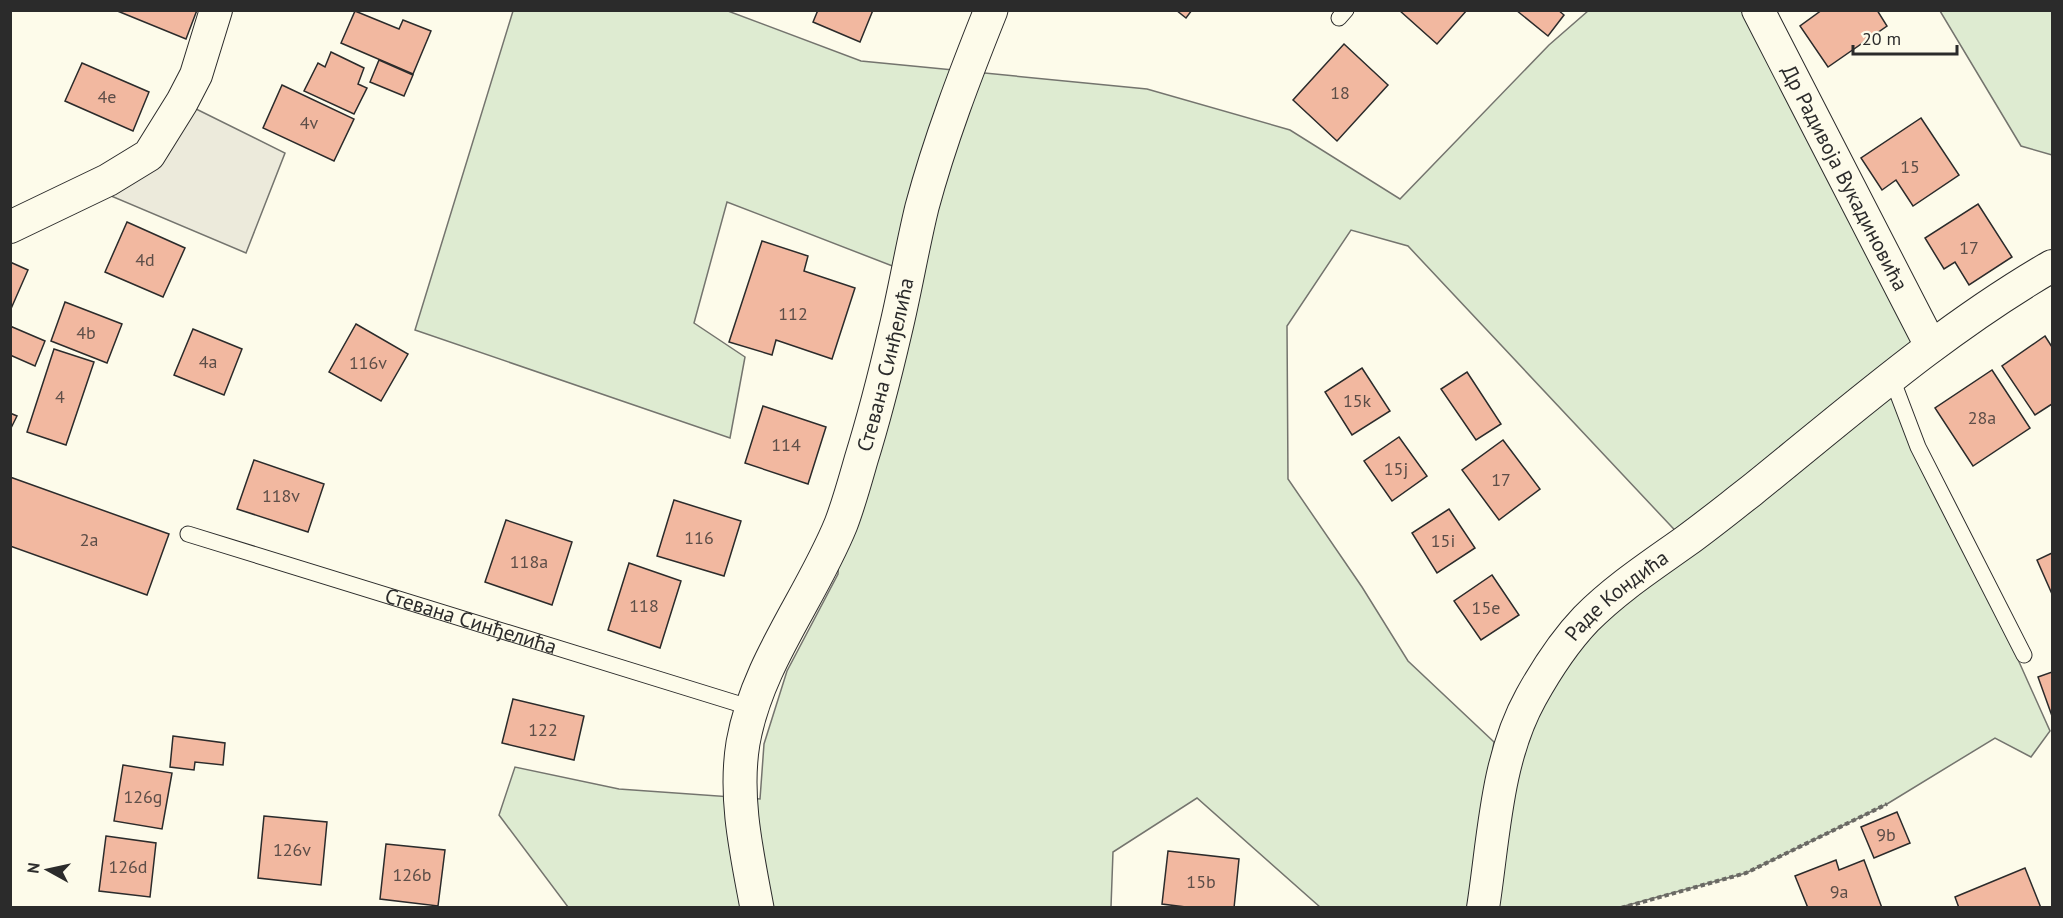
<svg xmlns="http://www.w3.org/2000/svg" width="2063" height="918" viewBox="0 0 2063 918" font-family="'PT Sans',sans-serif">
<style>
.green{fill:#deebd1;stroke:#74746e;stroke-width:1.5}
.parking{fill:#eceadb;stroke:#74746e;stroke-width:1.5}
.building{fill:#f2b8a0;stroke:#2b2b2b;stroke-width:1.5}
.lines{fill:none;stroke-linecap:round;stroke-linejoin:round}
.lane-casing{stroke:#2b2b2b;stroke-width:17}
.street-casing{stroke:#2b2b2b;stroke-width:34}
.secondary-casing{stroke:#2b2b2b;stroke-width:35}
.path{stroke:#6a6964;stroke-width:4;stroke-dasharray:4.5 3;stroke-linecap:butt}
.lane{stroke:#fdfbea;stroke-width:15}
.street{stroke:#fdfbea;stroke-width:32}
.secondary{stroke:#fdfbea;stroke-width:33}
.labels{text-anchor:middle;stroke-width:4.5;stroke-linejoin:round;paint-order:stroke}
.number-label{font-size:18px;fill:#5d4e48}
.street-label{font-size:21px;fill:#2b2b2b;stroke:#fdfbea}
</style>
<rect width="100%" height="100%" fill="#fdfbea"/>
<g class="green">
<path d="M513,11h215l133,50 286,28 143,41 110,69 149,-154 39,-34h161l182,335 -39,32 158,353 -19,26 -36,-19 -108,66 -141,69 -125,34h-138l30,-173 48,-83 124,-110 -277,-295 -57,-16 -64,96 1,153 74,108 46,74 86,81 -26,165h-148l-123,-109 -84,54 -2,55h-543l-69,-92 16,-48 104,22 141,10 4,-55 23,-73 51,-97 3,-51 67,-251 -181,-70 -33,121 51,34 -15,81 -315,-108z"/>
<path d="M1940,11h112v144l-31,-9z"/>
</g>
<path class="parking" d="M182,102l103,51 -39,100 -142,-60z"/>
<g class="building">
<path d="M115,10h82l-11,29z"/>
<path d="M818,10h55l-13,32 -47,-20z"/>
<path d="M1176,10h16l-6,8z"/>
<path d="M1399,10h68l-30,34z"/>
<path d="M1516,10h42l6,5 -16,21z"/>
<path d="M1822,10h55l10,16 -59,41 -28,-41z"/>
<path d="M355,11l44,18 4,-9 28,11 -18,43 -72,-31z"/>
<path d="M1344,44l44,41 -51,56 -44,-41z"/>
<path d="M331,52l33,16 -6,16 9,4 -13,26 -50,-23 14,-28 7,4z"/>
<path d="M379,60l34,15 -9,21 -34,-14z"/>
<path d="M82,63l67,29 -16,39 -68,-30z"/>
<path d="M282,85l72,34 -20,42 -71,-33z"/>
<path d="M1921,118l38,57 -46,31 -17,-26 -14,10 -21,-32z"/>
<path d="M1978,204l34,53 -43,28 -14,-23 -11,7 -19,-31z"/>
<path d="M127,222l58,26 -22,49 -58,-25z"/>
<path d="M762,241l46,15 -4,15 51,17 -23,71 -56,-19 -4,15 -43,-13z"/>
<path d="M10,262l18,8 -18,41z"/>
<path d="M65,302l57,22 -15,39 -56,-22z"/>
<path d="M356,324l52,30 -27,47 -52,-29z"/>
<path d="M10,326l35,15 -10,25 -25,-11z"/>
<path d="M193,329l49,20 -18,46 -50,-20z"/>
<path d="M2045,336l7,11v57l-17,11 -33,-49z"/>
<path d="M54,349l40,13 -28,83 -39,-13z"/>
<path d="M1362,368l28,43 -38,24 -27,-43z"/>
<path d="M1992,370l38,58 -57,38 -38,-58z"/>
<path d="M1467,372l34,52 -25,16 -35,-51z"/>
<path d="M763,406l63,21 -18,57 -63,-21z"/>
<path d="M10,413l7,3 -7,14z"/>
<path d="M1399,437l28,39 -35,25 -28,-40z"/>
<path d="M1503,440l37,49 -41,31 -37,-50z"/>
<path d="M254,460l70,24 -16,48 -71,-23z"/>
<path d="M10,477l159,57 -22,61 -137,-49z"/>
<path d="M674,500l67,21 -17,55 -67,-20z"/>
<path d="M1449,509l26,39 -38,25 -25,-40z"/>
<path d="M506,520l66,22 -20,63 -67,-23z"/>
<path d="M2052,553v41l-15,-34z"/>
<path d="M629,563l52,18 -21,67 -52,-18z"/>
<path d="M1492,575l27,40 -38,25 -27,-39z"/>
<path d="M2052,672v44l-14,-39z"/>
<path d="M513,699l71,17 -10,44 -72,-17z"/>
<path d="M173,736l52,7 -2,22 -28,-3 -1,8 -24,-3z"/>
<path d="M123,765l49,8 -10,56 -48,-8z"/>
<path d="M1897,812l13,31 -36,15 -13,-31z"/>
<path d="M264,816l63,6 -6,63 -63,-7z"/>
<path d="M106,836l50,7 -6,54 -51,-6z"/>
<path d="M386,844l59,6 -7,56 -58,-7z"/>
<path d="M1168,851l71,8 -5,49h-40l-32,-4z"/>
<path d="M1836,860l3,10 25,-10 18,48h-74l-13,-32z"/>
<path d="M2025,868l16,40h-82l-4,-11z"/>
</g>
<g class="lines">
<defs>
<g id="lane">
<path d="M1339,18l7,-8"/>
<path d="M1891,376l27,71 106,208"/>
<path id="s1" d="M188,534l564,174"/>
</g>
<g id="street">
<path id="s2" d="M1758,10l173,336"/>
<path d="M10,227l98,-47 41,-25 33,-53 14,-27 20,-65"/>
<path id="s3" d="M1483,908c11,-71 13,-148 48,-211 15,-27 34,-56 55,-78 31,-31 65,-53 100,-78 22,-16 43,-33 65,-50 98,-79 192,-162 301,-225"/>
</g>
<g id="secondary">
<path id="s4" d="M757,908c-10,-54 -23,-110 -14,-165 14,-80 68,-145 98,-219 8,-21 14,-43 20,-64 13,-42 24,-85 34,-128 10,-41 17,-84 27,-125 18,-67 43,-132 69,-197"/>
</g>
</defs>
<use href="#lane" class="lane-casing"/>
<use href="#street" class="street-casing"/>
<use href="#secondary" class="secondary-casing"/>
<path class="path" d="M1621,908l125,-35 141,-69"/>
<use href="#lane" class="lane"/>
<use href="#street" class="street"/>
<use href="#secondary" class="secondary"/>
</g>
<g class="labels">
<g class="number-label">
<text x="1340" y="99">18</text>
<text x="107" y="103">4e</text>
<text x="309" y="129">4v</text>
<text x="1910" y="173">15</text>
<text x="1969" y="254">17</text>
<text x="145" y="266">4d</text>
<text x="793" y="320">112</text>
<text x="86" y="339">4b</text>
<text x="208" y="368">4a</text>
<text x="368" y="369">116v</text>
<text x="60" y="403">4</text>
<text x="1357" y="407">15k</text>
<text x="1982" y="424">28a</text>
<text x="786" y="451">114</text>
<text x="1396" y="475">15j</text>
<text x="1501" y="486">17</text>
<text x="281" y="502">118v</text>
<text x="699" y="544">116</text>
<text x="89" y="546">2a</text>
<text x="1443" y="547">15i</text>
<text x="529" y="568">118a</text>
<text x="644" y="612">118</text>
<text x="1486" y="614">15e</text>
<text x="543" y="736">122</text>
<text x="143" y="803">126g</text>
<text x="1886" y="841">9b</text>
<text x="292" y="856">126v</text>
<text x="128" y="873">126d</text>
<text x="412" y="881">126b</text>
<text x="1201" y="888">15b</text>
<text x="1839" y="898">9a</text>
</g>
<g class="street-label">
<text dy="7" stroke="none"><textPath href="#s2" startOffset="189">Др Радивоја Вукадиновића</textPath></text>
<text dy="7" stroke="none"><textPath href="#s4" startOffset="573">Стевана Синђелића</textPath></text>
<text dy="7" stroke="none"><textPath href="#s3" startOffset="352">Раде Кондића</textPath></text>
<text dy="7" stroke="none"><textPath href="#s1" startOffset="296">Стевана Синђелића</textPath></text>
</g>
</g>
<rect width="2063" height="918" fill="none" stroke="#2b2b2b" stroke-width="24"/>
<g transform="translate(48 870) rotate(278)" stroke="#fdfbea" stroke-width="4.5" paint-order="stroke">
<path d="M0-4.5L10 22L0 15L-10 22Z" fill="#2b2b2b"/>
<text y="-9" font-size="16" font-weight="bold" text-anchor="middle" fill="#2b2b2b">N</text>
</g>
<path d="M1853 45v9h104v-9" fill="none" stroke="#2b2b2b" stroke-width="3"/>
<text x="1862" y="45" font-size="18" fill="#2b2b2b" stroke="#fdfbea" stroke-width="4.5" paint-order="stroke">20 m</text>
</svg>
